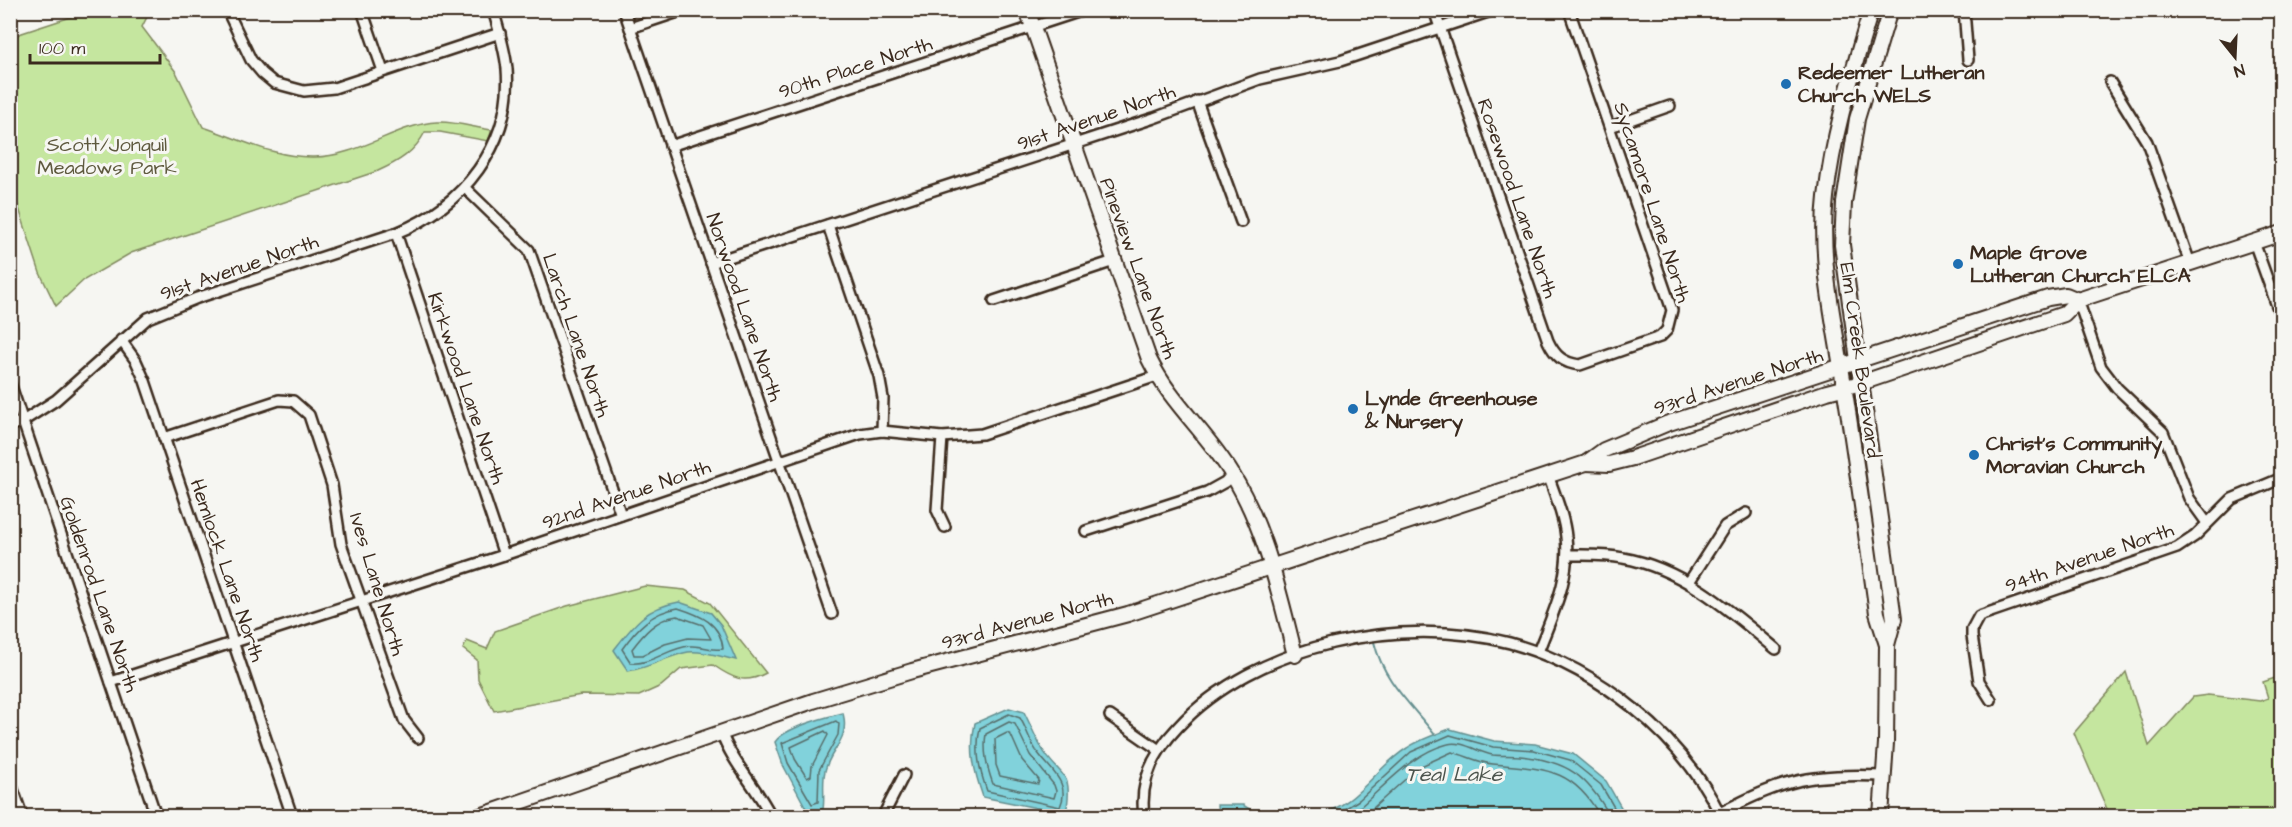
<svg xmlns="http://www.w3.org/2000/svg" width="2292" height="827" viewBox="0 0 2292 827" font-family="'Architects Daughter',sans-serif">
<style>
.green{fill:#c5e69f;stroke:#80885e;stroke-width:1.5}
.water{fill:#81d2db;stroke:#658f8f;stroke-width:1.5}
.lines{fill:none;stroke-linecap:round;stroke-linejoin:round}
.shore{stroke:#576d6a;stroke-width:1.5}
.stream{stroke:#658f8f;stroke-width:2}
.street-casing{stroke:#3b2a1e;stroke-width:14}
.secondary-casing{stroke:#3b2a1e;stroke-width:18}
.street{stroke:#f6f6f2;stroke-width:9}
.secondary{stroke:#f6f6f2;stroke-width:14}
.poi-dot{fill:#1f6fb2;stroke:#f6f6f2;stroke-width:2}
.labels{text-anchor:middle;stroke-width:6;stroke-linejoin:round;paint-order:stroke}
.street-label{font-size:20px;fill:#3b2a1e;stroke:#f6f6f2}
.poi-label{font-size:20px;font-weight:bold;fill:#3b2a1e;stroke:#f6f6f2;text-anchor:start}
.park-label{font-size:20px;fill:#5e593e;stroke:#f6f6f2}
.water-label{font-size:21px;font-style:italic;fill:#4c544d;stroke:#f6f6f2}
</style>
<rect width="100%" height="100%" fill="#f6f6f2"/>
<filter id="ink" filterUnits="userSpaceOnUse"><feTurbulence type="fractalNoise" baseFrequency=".0167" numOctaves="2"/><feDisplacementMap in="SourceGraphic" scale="12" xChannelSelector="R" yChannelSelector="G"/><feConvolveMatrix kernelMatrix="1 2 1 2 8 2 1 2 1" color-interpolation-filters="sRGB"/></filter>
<g filter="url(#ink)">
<g class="green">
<path d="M89,11h61l-8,16 34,45 27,55c37,12 72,31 111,30 44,0 83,-33 123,-35 18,-1 38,6 55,8l-4,11 -48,-9h-15c-10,20 -27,30 -47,39l-247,82 -47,27 -28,26 -16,-33 -29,-89v-143l8,-7z"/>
<path d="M645,586l40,4 25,13 56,70c-22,12 -34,5 -53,-8l-32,4 -20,17 -22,10 -58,-1 -87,16 -16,-32 -1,-19 -14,-11 4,-8 20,8 8,-18 72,-25z"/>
<path d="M2126,672l23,74 44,-49 15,-2 52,6 8,-3 -5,-16 18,-6v140h-171l-36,-83z"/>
</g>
<g class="water">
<path d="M679,602l32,11 10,12 15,35c-14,-3 -34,-10 -48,-8 -21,4 -38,16 -60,19l-14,-21c20,-26 31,-42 65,-48z"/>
<path d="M1009,708l15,4c6,12 11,24 17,35 19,33 33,20 25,67l-83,-17c-9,-26 -14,-47 -8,-74z"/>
<path d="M843,713c7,28 -12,34 -18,58 -3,11 0,26 -2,38l-16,1 -24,-45 -8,-23c9,-14 51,-25 68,-29z"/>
<path d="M1450,729l44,12 41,3 38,10 33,27 20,35h-312c46,-11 58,-46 93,-68 12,-8 29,-14 43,-19z"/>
<path d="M1217,805h26l18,11h-43z"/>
</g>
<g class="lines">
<g class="shore">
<path d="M678,608c22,7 43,15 45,41 -10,2 -22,-4 -33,-3 -21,1 -38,19 -59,17l-9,-14c15,-21 30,-37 56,-41z"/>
<path d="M677,616l26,9 8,14 -23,-1 -23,6 -22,11h-9l-2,-6c12,-16 24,-30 45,-33z"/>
<path d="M1009,714l11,4c7,11 10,25 18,35 13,18 33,30 22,54l-73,-16c-8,-22 -12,-40 -7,-63z"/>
<path d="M836,721l3,3 -1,11 -19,35 -1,32 -6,2 -24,-41 -6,-20z"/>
<path d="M1009,722l6,2 15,31 24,30 2,6 -2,7 -61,-14c-6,-16 -10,-33 -7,-50z"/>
<path d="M825,731l3,4 -16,31 -1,10 -4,2 -12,-19 -4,-12z"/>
<path d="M1007,733l4,2 11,25 17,20 -1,4 -38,-8 -4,-11 -1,-26z"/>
<path d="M1333,816l26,-16 52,-48 39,-17 43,12 41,3 36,10 31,25 18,31"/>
<path d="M1349,816c32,-24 59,-62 99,-72 14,-4 31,9 45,11 9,1 18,0 27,1 48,5 67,20 90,60"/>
<path d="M1364,816l55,-49 33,-15c13,3 27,11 41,12 51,5 79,3 107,52"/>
</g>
<path class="stream" d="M1374,642c10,40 36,61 61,93"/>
<defs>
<g id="street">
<path d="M227,10l24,50 11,13 12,10 30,8 30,-3 166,-55"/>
<path d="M362,10l21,61"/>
<path d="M624,10l208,604"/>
<path d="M1434,10l114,331c7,15 15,22 32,24l80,-28 7,-7 5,-20 -103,-300"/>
<path d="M1964,10l4,50"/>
<path d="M630,28l54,-18"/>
<path d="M2110,82l37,60 43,121"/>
<path d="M1197,101l44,121"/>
<path d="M1610,127l60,-21"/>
<path d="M670,146l414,-136"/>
<path d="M465,188l64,62 92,265"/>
<path d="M828,225l51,151 4,22 -1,33"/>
<path d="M396,233l108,322"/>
<path d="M2254,242l28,78"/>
<path d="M711,263l443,-145 106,-39 80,-18 154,-51"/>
<path d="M2078,300l23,67 16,21 46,44 26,66 18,25"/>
<path d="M994,301l120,-40"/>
<path d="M121,340l15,21 9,20 147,435"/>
<path d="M10,383l146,433"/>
<path d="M10,426l13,-5 33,-21 92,-82 49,-20 199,-65c66,-26 117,-89 111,-164 -2,-20 -8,-39 -14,-59"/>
<path d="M942,437l-5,73 8,17"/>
<path d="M164,438l115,-38 14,1 16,14 23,70 9,59 63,176 14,18"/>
<path d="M1086,531l121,-39 18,-10 7,-8"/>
<path d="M1567,555c19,0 38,-1 56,3 59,10 108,53 153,91"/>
<path d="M1689,582l36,-56 21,-13"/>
<path d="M1538,652c14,-37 33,-74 28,-115 -2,-21 -11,-42 -18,-62"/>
<path d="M111,682l393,-127 356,-121 22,-3 60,6 40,-3 175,-58"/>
<path d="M1991,700l-12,-19 -7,-45v-7l7,-13 198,-68 18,-12 37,-37 50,-21"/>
<path d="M1110,716l49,34"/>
<path d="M721,732c12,32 35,54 50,84"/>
<path d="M1720,813c66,-35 90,-39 165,-37"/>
<path d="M883,816l21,-41"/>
<path d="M1144,816c-5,-35 10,-64 34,-89 77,-83 224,-113 332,-84 88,25 171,91 211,173"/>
</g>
<g id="secondary">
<path d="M1027,10l122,349c22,45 58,73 83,115 34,55 47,119 63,181"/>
<path d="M1871,10c-18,61 -38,123 -45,187 -7,58 7,119 16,176 13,80 24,160 35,240l10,32"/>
<path d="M1586,463l23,1 24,-6 194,-66 34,-9 203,-69 14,-14 204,-67"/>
<path d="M10,787l10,29"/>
<path d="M480,816l333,-115 99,-30 216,-57 458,-151 18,-13 62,-26 382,-126 18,-3 12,5"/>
<path d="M1881,816l5,-73 1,-98 7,-26 -52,-374 2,-42 13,-84 33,-109"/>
</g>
</defs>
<use href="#street" class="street-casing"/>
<use href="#secondary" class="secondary-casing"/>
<use href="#street" class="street"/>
<use href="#secondary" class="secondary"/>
</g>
</g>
<g class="poi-dot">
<circle cx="1786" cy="84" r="6"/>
<circle cx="1958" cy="264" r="6"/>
<circle cx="1353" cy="409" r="6"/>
<circle cx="1974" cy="455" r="6"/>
</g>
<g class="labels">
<g class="street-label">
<text transform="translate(855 67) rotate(-18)" y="7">90th Place North</text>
<text transform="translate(1096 117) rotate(-19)" y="7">91st Avenue North</text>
<text transform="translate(1518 198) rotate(71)" y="7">Rosewood Lane North</text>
<text transform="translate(1653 202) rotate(72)" y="7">Sycamore Lane North</text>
<text transform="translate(239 267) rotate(-19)" y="7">91st Avenue North</text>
<text transform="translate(1139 268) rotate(70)" y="7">Pineview Lane North</text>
<text transform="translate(745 307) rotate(71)" y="7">Norwood Lane North</text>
<text transform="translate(577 335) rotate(71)" y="7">Larch Lane North</text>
<text transform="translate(1861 360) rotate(82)" y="7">Elm Creek Boulevard</text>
<text transform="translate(1738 381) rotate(-18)" y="7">93rd Avenue North</text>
<text transform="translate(467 388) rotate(71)" y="7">Kirkwood Lane North</text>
<text transform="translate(626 494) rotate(-19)" y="7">92nd Avenue North</text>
<text transform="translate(2089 557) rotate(-19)" y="7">94th Avenue North</text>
<text transform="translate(228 570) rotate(71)" y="7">Hemlock Lane North</text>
<text transform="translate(378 584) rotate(73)" y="7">Ives Lane North</text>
<text transform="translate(100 594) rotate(71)" y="7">Goldenrod Lane North</text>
<text transform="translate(1027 620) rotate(-15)" y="7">93rd Avenue North</text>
</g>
<g class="poi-label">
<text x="1798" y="79">Redeemer Lutheran<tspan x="1798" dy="23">Church WELS</tspan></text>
<text x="1970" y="259">Maple Grove<tspan x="1970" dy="23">Lutheran Church ELCA</tspan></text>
<text x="1365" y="405">Lynde Greenhouse<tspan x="1365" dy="23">&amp; Nursery</tspan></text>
<text x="1986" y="450">Christ's Community<tspan x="1986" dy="23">Moravian Church</tspan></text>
</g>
<g class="park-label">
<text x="107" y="151">Scott/Jonquil<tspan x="107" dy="23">Meadows Park</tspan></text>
</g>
<g class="water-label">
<text x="1454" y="781">Teal Lake</text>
</g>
</g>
<rect width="2292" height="827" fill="none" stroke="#f6f6f2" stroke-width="36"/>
<rect x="18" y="18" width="2256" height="791" fill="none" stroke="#3b2a1e" stroke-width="2" filter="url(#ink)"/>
<g transform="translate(2235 57) rotate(162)" stroke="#f6f6f2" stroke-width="4.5" paint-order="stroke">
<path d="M0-4.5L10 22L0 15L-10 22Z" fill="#3b2a1e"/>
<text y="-9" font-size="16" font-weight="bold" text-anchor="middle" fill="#3b2a1e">N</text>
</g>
<path d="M30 54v9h130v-9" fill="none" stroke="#3b2a1e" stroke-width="3"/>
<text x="39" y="54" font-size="18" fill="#3b2a1e" stroke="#f6f6f2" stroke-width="4.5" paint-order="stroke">100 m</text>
</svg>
